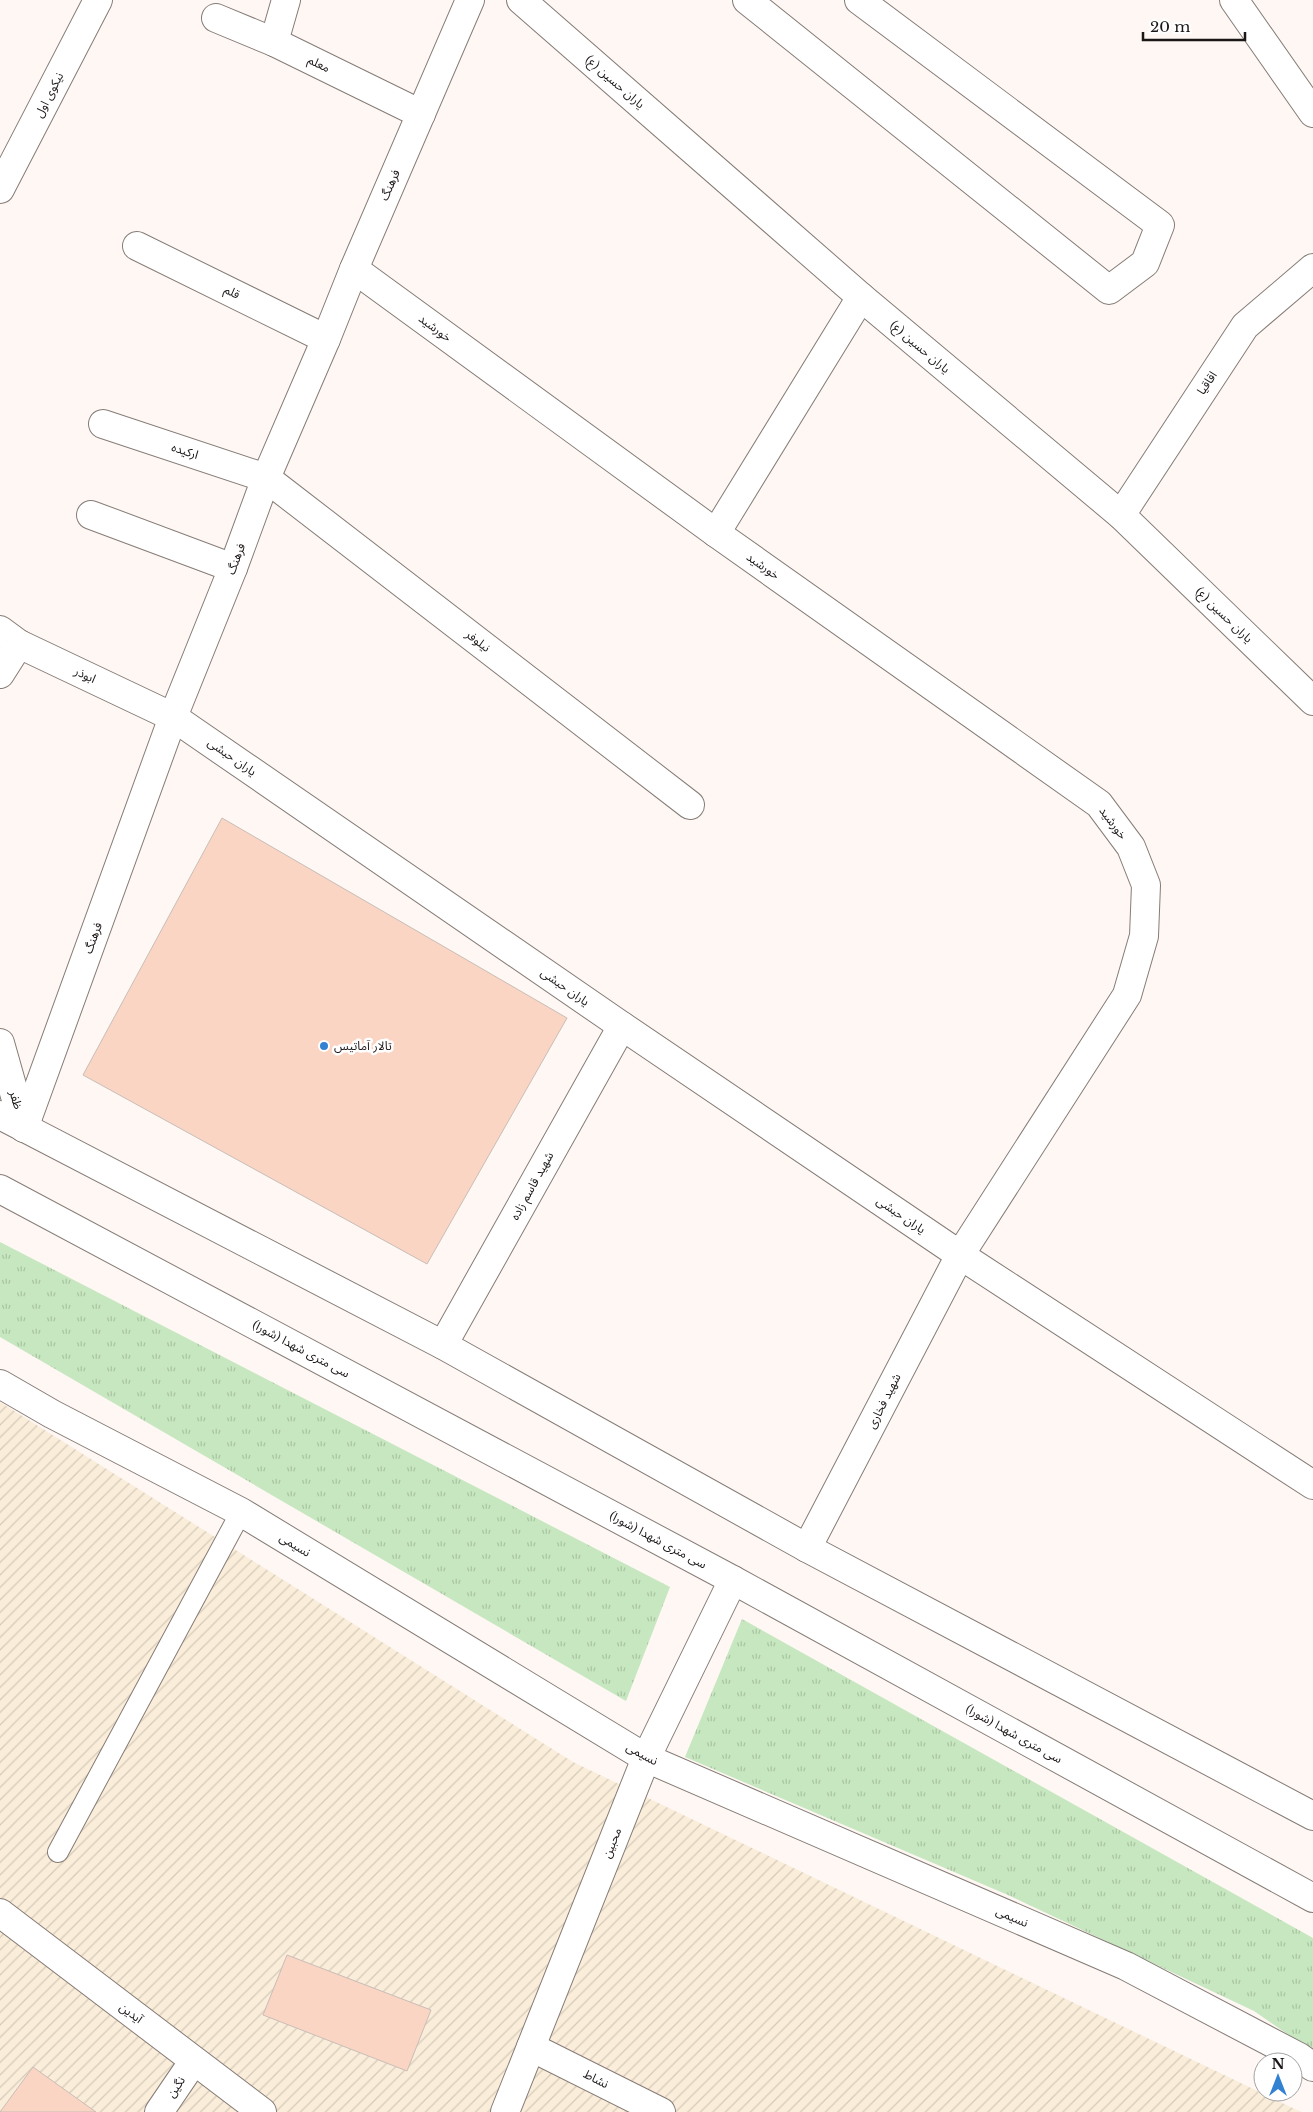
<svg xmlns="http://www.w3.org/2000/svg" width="1313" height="2112" viewBox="0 0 1313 2112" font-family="'Libre Baskerville','Noto Sans Arabic',serif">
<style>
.industrial{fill:url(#industrial-furrows)}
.grass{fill:url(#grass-tufts)}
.building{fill:#fbd5c3;stroke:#c8bdb7}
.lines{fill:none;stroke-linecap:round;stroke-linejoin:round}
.service-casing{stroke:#867c77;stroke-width:22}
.minor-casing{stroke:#867c77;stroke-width:30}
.secondary-casing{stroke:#867c77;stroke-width:30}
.service{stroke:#fff;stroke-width:20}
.minor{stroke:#fff;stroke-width:28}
.secondary{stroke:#fff;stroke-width:28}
.poi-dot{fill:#3381d1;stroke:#fff;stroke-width:2}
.labels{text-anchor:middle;stroke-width:5;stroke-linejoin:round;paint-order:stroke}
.street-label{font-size:12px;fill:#1b1716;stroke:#fff}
.poi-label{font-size:12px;fill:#1b1716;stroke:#fff;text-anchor:start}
</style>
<defs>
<pattern id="industrial-furrows" width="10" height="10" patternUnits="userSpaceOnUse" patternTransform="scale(1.25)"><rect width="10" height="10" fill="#faedd9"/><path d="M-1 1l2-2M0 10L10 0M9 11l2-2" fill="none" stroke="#d6caba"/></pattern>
<pattern id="grass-tufts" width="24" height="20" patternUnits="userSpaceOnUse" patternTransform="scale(1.25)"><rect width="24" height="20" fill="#c6e7bf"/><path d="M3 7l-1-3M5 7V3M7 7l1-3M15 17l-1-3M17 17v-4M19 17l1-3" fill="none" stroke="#aac5a3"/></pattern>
</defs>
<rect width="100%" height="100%" fill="#fef7f3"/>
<path class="industrial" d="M0,1402l573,360 728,350h-1301z"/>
<g class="grass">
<path d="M0,1242l670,345 -44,114 -626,-364z"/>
<path d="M742,1619l571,319v114l-59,-41 -246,-116 -323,-138z"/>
</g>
<g class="building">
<path d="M222,818l345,200 -140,246 -344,-189z"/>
<path d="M287,1955l144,55 -24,61 -144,-56z"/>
<path d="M33,2067l63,45h-96z"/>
</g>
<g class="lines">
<defs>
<path id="service" d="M58,1852l183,-340"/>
<g id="minor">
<path d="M521,0l340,297 260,218 192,186"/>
<path d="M747,0l362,290 36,-27 15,-38 -301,-225"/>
<path d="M1234,0l79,113"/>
<path d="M216,18l58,24 147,72"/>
<path d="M274,42l12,-42"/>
<path d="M0,189l98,-189"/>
<path d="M137,246l189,93"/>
<path d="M354,269l362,264 383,271 32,43 15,38 -2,51 -17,59 -167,260 -153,293"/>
<path d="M103,424l163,54 424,327"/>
<path d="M91,515l142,53"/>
<path d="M1121,515l124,-189 68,-58"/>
<path d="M716,533l145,-236"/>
<path d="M0,630l19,14 154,73 449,309 338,229 353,230"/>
<path d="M0,674l19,-30"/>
<path d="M0,1043l24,85"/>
<path d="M443,1345l179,-319"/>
<path d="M0,1384l52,30 189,98 405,246 480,208 173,91 14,10"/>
<path d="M0,1913l262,199"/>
<path d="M531,2047l130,65"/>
<path d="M159,2112l34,-50"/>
<path d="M505,2112l141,-354 87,-178"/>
</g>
<g id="secondary">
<path d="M0,1115l443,230 364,203 506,268"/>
<path d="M24,1128l149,-411 60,-149 33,-90 60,-139 28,-70 116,-269"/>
<path d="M0,1189l733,391 580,318"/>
</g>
</defs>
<use href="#service" class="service-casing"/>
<use href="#minor" class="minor-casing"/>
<use href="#secondary" class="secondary-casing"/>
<use href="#service" class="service"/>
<use href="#minor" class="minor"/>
<use href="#secondary" class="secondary"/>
</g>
<circle class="poi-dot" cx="324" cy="1046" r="5"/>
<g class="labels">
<g class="street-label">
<text transform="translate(319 64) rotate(26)" y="4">معلم</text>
<text transform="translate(615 82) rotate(41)" y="4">یاران حسین (ع)</text>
<text transform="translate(49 95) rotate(-63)" y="4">نیکوی اول</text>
<text transform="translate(390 185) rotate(-66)" y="4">فرهنگ</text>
<text transform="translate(232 292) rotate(26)" y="4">قلم</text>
<text transform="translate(435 328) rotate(36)" y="4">خورشید</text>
<text transform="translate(920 347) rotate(40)" y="4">یاران حسین (ع)</text>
<text transform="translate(1207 383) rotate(-56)" y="4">اقاقیا</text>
<text transform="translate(185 451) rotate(18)" y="4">ارکیده</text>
<text transform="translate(236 559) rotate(-69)" y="4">فرهنگ</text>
<text transform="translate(763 566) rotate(35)" y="4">خورشید</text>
<text transform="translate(1224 615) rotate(44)" y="4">یاران حسین (ع)</text>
<text transform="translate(478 641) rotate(38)" y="4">نیلوفر</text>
<text transform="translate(85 675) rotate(25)" y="4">ابوذر</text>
<text transform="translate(232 757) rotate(35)" y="4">یاران حبشی</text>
<text transform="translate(1113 823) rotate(53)" y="4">خورشید</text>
<text transform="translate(93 938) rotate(-70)" y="4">فرهنگ</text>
<text transform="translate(565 987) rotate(35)" y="4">یاران حبشی</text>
<text transform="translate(16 1100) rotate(74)" y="4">ظفر</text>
<text transform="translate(532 1186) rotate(-61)" y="4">شهید قاسم زاده</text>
<text transform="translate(901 1215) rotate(34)" y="4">یاران حبشی</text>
<text transform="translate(301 1349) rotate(28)" y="4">سی متری شهدا (شورا)</text>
<text transform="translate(884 1401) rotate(-63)" y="4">شهید فخاری</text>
<text transform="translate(658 1540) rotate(28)" y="4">سی متری شهدا (شورا)</text>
<text transform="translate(295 1545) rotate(31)" y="4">نسیمی</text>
<text transform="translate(1014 1734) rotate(29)" y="4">سی متری شهدا (شورا)</text>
<text transform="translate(642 1754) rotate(28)" y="4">نسیمی</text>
<text transform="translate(612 1843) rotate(-68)" y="4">محبین</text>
<text transform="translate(1012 1917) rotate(23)" y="4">نسیمی</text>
<text transform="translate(131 2013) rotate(37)" y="4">آیدین</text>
<text transform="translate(596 2079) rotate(27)" y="4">نشاط</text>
<text transform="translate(176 2087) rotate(-56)" y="4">نگین</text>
</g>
<g class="poi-label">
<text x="334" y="1050">تالار آماتیس</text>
</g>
</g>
<g transform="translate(1278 2077)"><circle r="24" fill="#ffffff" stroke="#a4a2a2"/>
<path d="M0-4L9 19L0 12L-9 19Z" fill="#3381d1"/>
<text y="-8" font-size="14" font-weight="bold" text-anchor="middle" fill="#1b1716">N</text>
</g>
<path d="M1143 32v8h102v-8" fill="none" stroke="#1b1716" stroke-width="2.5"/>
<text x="1150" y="32" font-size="15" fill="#1b1716" stroke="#ffffff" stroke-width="4" paint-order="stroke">20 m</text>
</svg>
